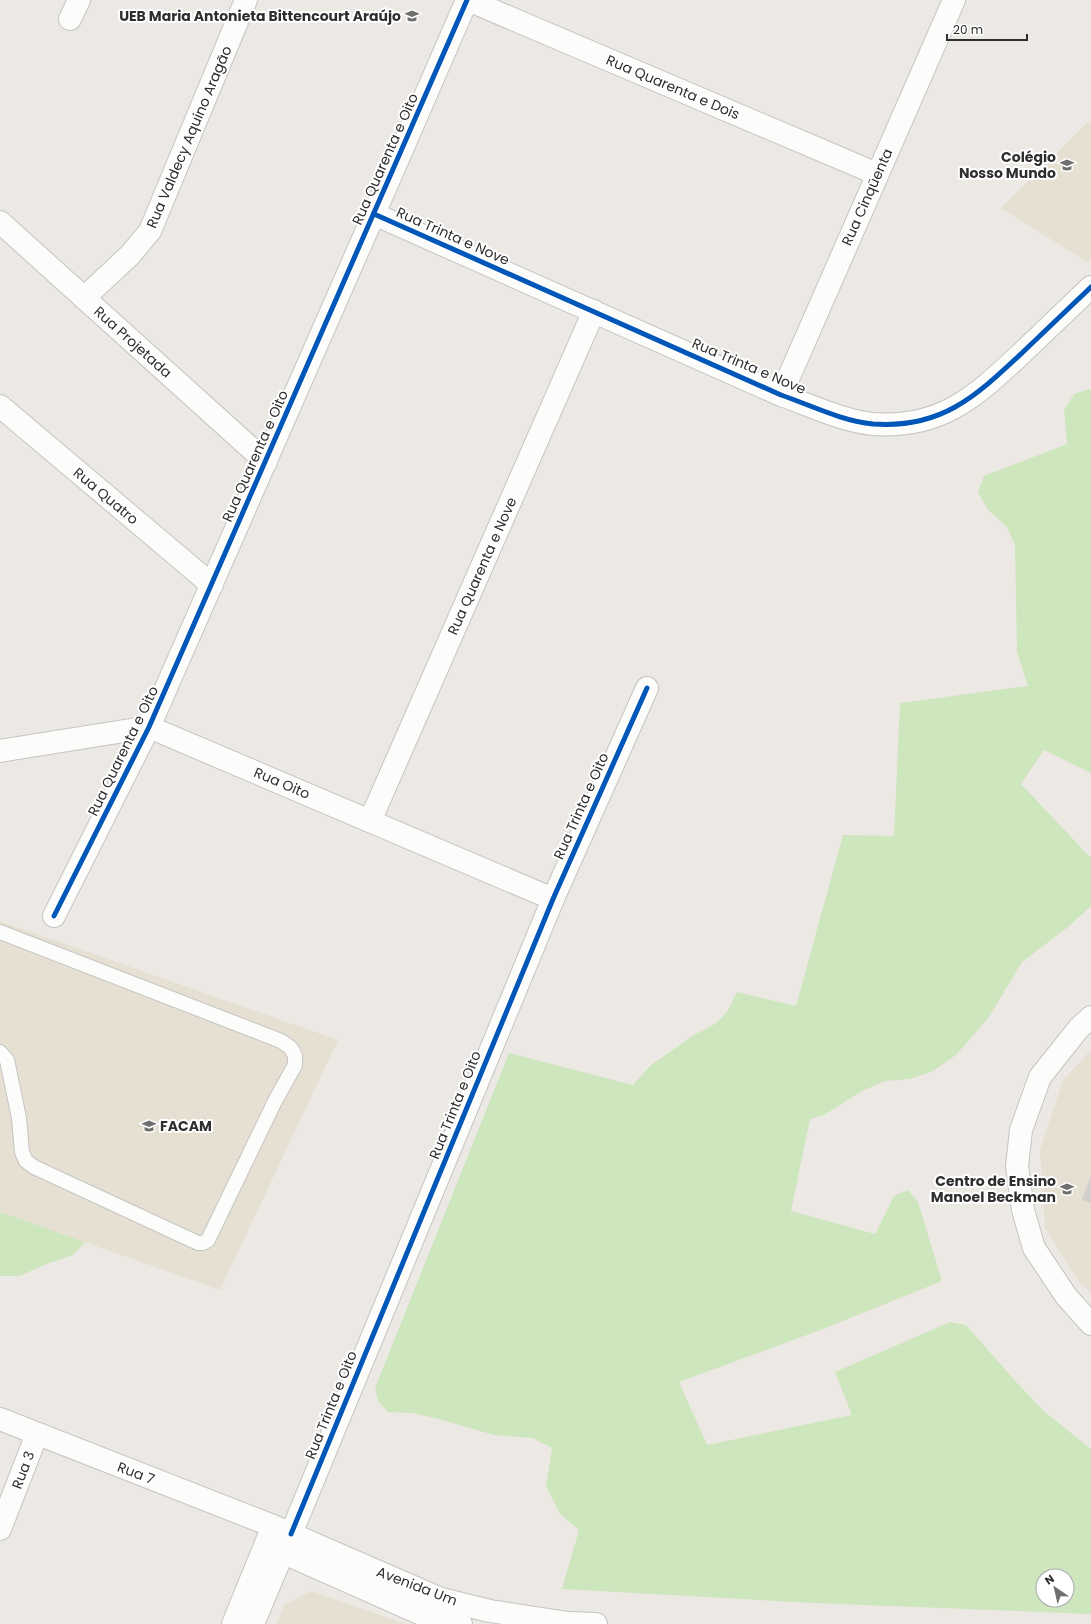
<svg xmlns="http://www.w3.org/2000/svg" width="1091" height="1624" viewBox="0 0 1091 1624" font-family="Poppins,sans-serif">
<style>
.education{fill:#e6e0d3}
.green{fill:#cee6be;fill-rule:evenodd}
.building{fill:#d1cecb;stroke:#d7d4d0}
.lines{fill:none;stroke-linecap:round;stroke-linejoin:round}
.service-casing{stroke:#c5c4c5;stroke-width:16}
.minor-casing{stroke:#c5c4c5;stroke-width:24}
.tertiary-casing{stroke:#c5c4c5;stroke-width:24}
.secondary-casing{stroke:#c5c4c5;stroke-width:24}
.service{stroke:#fcfcfb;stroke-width:14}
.minor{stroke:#fcfcfb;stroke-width:22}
.tertiary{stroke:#fcfcfb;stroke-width:22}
.secondary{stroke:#fcfcfb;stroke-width:22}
.cycleway-casing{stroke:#fff;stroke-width:8}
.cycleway{stroke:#0057b8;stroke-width:5}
.labels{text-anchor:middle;stroke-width:4;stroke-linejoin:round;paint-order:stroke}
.poi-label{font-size:14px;font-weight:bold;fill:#2e2e2e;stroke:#fff;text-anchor:end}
.street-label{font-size:14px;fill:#2e2e2e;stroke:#fff}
</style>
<rect width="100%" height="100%" fill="#ece8e4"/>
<g class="education">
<path d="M1089,121l2,1v138l-4,2 -86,-54z"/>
<path d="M0,921l338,119 -118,250 -220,-78z"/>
<path d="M1091,1050v243l-12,-11 -34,-54 -5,-78 23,-70z"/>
<path d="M311,1591l95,33h-129l7,-19z"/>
</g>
<g class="green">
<path d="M1089,389l2,1v383l-47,-23 -23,34 70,74v48l-23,21 -46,35 -33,55 -33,38 -23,16 -23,8 -25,2 -23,10 -38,24 -14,4 -19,92 84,23 19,-38 14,-6 10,12 24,79 -119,48 -144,53 28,63 145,-30 -17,-43 115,-50 16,3 52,59 27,28 46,37v165l-279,-11 -250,-14 17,-59 -19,-16 -14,-28 6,-38 -20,-10 -38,-3 -55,-16 -27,-6 -24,-1 -10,-11 -3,-13 134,-335 124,32 18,-20 43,-30 21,-11 12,-12 10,-20 59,14 47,-171 51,1 6,-133 128,-17 -11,-34 -2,-107 -8,-18 -19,-17 -10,-18 6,-16 83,-32 -3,-34 10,-16zM1043,1576h24v24h-24z"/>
<path d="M0,1212l85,30 -12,13 -29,10 -24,11h-20z"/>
</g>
<path class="building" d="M1091,1176v27l-9,-4z"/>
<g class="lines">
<defs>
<path id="service" d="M0,932l281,109 10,7 4,8v9l-20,36 -67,139 -5,3h-5l-164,-76 -8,-6 -4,-9 -3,-34 -12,-58 -7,-8"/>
<g id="minor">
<path d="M468,0l409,174"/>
<path d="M70,19l9,-19"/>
<path d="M374,214l93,-214"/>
<path d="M0,222l266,240"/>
<path d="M84,298l46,-43 20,-24 96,-231"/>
<path d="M781,395l173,-395"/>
<path d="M0,406l212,179"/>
<path d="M370,821l224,-510"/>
<path d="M553,899l94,-211"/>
<path d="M54,916l95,-189"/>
<path d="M0,1419l273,107"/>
<path d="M0,1529l37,-95"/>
</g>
<g id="tertiary">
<path d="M149,727l225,-513 407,181c29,10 61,26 92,29 69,5 103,-28 150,-72 23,-22 45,-43 68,-65"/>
<path d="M0,751l149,-24 404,172 -262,635"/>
<path d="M1091,1017l-12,11 -39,49 -19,53 -4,36 6,44 11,38 32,48 25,28"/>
</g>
<g id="secondary">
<path d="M266,1545l160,71 35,8"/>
<path d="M233,1624l40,-98 168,73 49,12 78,12 28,1"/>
<path d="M253,1624l36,-86"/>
</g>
</defs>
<use href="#service" class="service-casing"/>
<use href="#minor" class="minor-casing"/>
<use href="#tertiary" class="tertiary-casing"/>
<use href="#secondary" class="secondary-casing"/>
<use href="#service" class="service"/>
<use href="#minor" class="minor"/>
<use href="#tertiary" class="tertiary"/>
<use href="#secondary" class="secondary"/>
<defs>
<g id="cycleway">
<path d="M374,214l407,181c29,10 61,26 92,29 69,5 103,-28 150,-72 23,-22 45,-43 68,-65"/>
<path d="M54,916l95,-189 318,-727"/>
<path d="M291,1534l262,-635 94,-211"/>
</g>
</defs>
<use href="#cycleway" class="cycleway-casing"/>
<use href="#cycleway" class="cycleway"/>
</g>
<defs>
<symbol id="school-bare" viewBox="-9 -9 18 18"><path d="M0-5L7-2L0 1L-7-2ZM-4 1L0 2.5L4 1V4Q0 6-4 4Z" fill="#706f6e" stroke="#fff" stroke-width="2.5" paint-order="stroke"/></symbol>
<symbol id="university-bare" viewBox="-9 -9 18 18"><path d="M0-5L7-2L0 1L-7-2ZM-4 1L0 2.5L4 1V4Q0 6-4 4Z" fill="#706f6e" stroke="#fff" stroke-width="2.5" paint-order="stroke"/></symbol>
</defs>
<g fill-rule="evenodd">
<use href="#school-bare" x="402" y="6" width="20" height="20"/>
<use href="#school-bare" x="1057" y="155" width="20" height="20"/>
<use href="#university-bare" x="139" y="1116" width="20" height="20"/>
<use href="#school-bare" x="1057" y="1179" width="20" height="20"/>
</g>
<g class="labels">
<g class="poi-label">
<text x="401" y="21">UEB Maria Antonieta Bittencourt Araújo</text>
<text x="1056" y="162">Colégio<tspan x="1056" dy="16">Nosso Mundo</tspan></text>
<text x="160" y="1131" text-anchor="start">FACAM</text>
<text x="1056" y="1186">Centro de Ensino<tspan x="1056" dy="16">Manoel Beckman</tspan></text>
</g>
<g class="street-label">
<text transform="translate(673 87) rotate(23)" y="5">Rua Quarenta e Dois</text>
<text transform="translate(189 137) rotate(-67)" y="5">Rua Valdecy Aquino Aragão</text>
<text transform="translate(385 159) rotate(-66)" y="5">Rua Quarenta e Oito</text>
<text transform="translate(867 197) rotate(-66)" y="5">Rua Cinqüenta</text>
<text transform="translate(453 236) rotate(24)" y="5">Rua Trinta e Nove</text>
<text transform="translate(133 342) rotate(42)" y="5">Rua Projetada</text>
<text transform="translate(749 366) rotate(23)" y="5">Rua Trinta e Nove</text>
<text transform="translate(255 456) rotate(-66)" y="5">Rua Quarenta e Oito</text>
<text transform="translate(106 496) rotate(40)" y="5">Rua Quatro</text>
<text transform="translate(482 566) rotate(-66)" y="5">Rua Quarenta e Nove</text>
<text transform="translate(123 751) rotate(-64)" y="5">Rua Quarenta e Oito</text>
<text transform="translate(282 783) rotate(23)" y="5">Rua Oito</text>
<text transform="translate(581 806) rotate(-66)" y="5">Rua Trinta e Oito</text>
<text transform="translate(455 1105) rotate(-68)" y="5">Rua Trinta e Oito</text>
<text transform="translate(331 1405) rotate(-68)" y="5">Rua Trinta e Oito</text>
<text transform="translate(23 1470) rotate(-69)" y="5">Rua 3</text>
<text transform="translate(136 1473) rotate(21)" y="5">Rua 7</text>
<text transform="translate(417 1586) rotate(21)" y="5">Avenida Um</text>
</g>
</g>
<g transform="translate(1055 1588) rotate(326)"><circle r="19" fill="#ffffff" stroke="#ababab"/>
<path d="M0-3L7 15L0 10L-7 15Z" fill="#706f6e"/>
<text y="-6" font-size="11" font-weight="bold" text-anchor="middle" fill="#2e2e2e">N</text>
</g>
<path d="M947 34v6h80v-6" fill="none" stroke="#2e2e2e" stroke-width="2"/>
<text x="953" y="34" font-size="12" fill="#2e2e2e" stroke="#ffffff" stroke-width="3" paint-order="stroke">20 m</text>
</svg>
